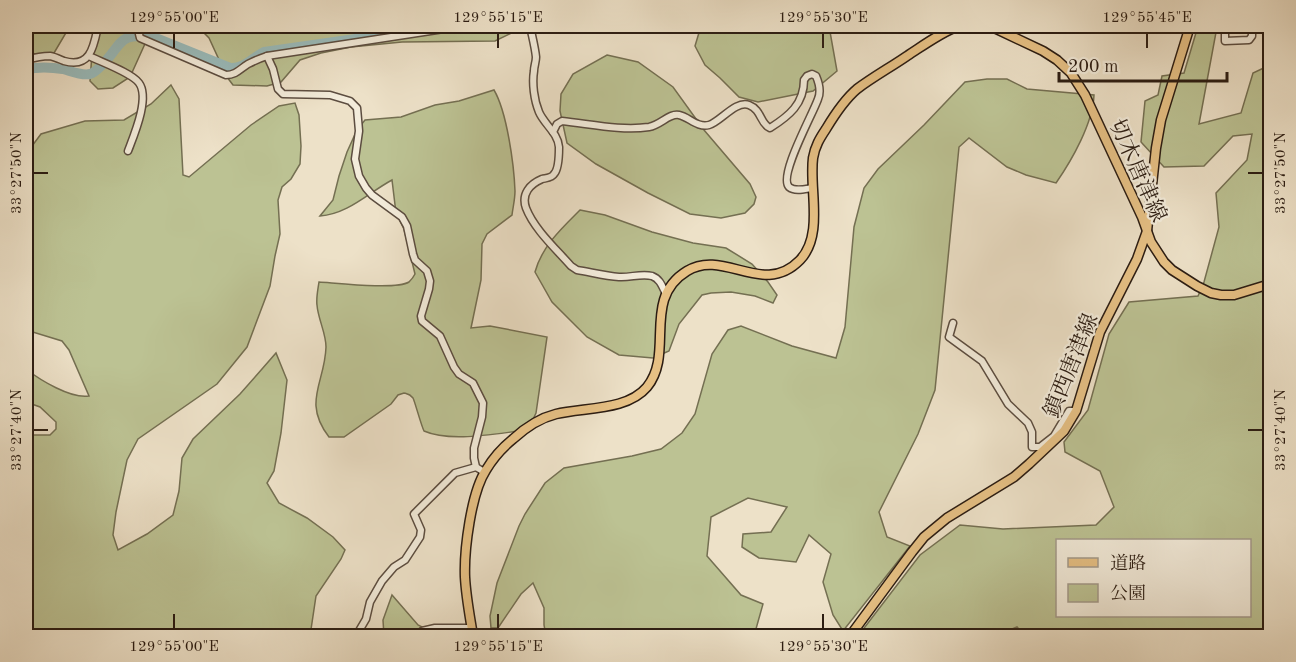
<svg xmlns="http://www.w3.org/2000/svg" width="1296" height="662" viewBox="0 0 1296 662" font-family="'Old Standard TT','Noto Serif JP',serif">
<style>
.green{fill:#bcc293;stroke:#746f52;stroke-width:1.5;fill-rule:evenodd}
.lines{fill:none;stroke-linecap:round;stroke-linejoin:round}
.river{stroke:#9abcbc;stroke-width:10}
.minor-casing{stroke:#5c4d40;stroke-width:9}
.major-casing{stroke:#2b1c12;stroke-width:11}
.minor{stroke:#f3ecdb;stroke-width:6}
.major{stroke:#e6c084;stroke-width:8}
.ticks{fill:none;stroke:#2b1c12;stroke-width:2}
.labels{text-anchor:middle;stroke-width:4.5;stroke-linejoin:round;paint-order:stroke}
.street-label{font-size:22px;fill:#2b1c12;stroke:#f3ecdb}
.neatline{fill:none;stroke:#2b1c12;stroke-width:2}
.ticks-label{font-size:15px;text-anchor:middle;fill:#2b1c12}
</style>
<rect width="100%" height="100%" fill="#ede1c8"/>
<filter id="stains"><feTurbulence type="fractalNoise" baseFrequency=".00333" numOctaves="4"/><feColorMatrix values="0 0 0 0 .2 0 0 0 0 .09 0 0 0 0 .02 0 0 0 .5 -.17"/></filter>
<radialGradient id="worn" r=".72"><stop offset=".6" stop-color="#630" stop-opacity="0"/><stop offset="1" stop-color="#630" stop-opacity=".3"/></radialGradient>
<g class="green">
<path d="M26,26h44l-16,27 -13,3 -15,-5z"/>
<path d="M94,26h59l-23,51 -17,11 -15,1 -8,-8z"/>
<path d="M199,26h327l-31,15 -93,1 -51,5 -30,6 -21,7 -19,22 -14,4 -34,-1 -6,-8 -18,-39 -10,-10z"/>
<path d="M701,26h128l8,45 -24,20 -55,11 -19,-5 -19,-19 -15,-13 -10,-19z"/>
<path d="M1198,26l19,1 -18,97 42,-11 12,-40 17,-8v571h-245l-8,-9 -10,4 -3,5h-146l62,-81 40,-30 43,4 93,-4 18,-18 -14,-36 -35,-19 -1,-10 24,-32 21,-76 20,-32 69,-6 6,-14 15,-55 -3,-34 31,-33 5,-26 -19,2 -29,30 -40,1 -23,-25 4,-41 13,-6 4,-19 22,-3zM1058,540h192v76h-192z"/>
<path d="M607,55l31,7 35,25 31,43 46,54 6,13 -2,7 -9,9 -24,5 -31,-4 -42,-21 -52,-29 -29,-21 -7,-32 1,-17 12,-20z"/>
<path d="M987,79h20l20,10 67,6c-1,28 -22,65 -38,88l-30,-8 -19,-8 -38,-29 -10,9 -24,243 -17,44 -39,78 8,25 23,9 -67,85 -10,-16 -10,-33 8,-28 -22,-19 -13,27 -37,-4 -17,-11 1,-13 28,-2 16,-25 -39,-9 -37,19 -4,39 34,39 22,9 -9,32h-208l-2,-11v-17l-11,-25 -12,11 -23,34h-7l-1,-12 7,-33 22,-57 6,-12 20,-31 19,-15 68,-12 29,-7 21,-16 13,-19 17,-60 16,-24 13,-4 51,20 44,12 9,-31 9,-100 10,-39 14,-19 46,-44 41,-43z"/>
<path d="M171,85l8,14 4,76 6,2 62,-52 28,-19 16,-3 4,12 2,31 -1,18 -9,15 -9,8 -4,13 2,34 -5,22 -5,30 -23,61 -30,37 -79,55 -11,21 -11,52 -3,23 5,15 29,-16 26,-19 6,-24 3,-33 11,-19 47,-45 36,-41 11,27 -6,53 -7,38 -7,12 12,20 28,15 26,19 12,13 -4,9 -25,37 -6,40h-198l-1,-3 -23,3h-62v-201h24l6,-6v-7l-16,-15 -14,-5v-33c14,11 45,30 63,27l-20,-46 -7,-9 -36,-11v-176l15,-20 44,-13 39,-1 27,-16z"/>
<path d="M494,90c13,22 20,75 21,101 0,8 -2,16 -3,24l-25,19 -5,10 -1,36 -10,48 19,-2 57,11 -11,76 -8,17c-30,3 -77,13 -104,1 -3,-6 -9,-29 -11,-33 -3,-4 -5,-4 -9,-5l-6,2 -7,9 -47,33h-15c-27,-35 -4,-54 -3,-90 0,-14 -8,-28 -9,-42 -1,-7 1,-16 2,-23 17,1 77,8 90,0 1,-1 5,-6 6,-8l-11,-45 -8,-16 -4,-33c-24,13 -44,34 -72,36l13,-16 6,-24 8,-24 10,-22 8,-10 36,-3 34,-12 24,-4z"/>
<path d="M580,210l25,5 47,17 41,11 33,5 26,16 16,18 9,13 -4,8 -18,-7 -24,-4 -20,1 -9,2 -23,29 -10,27 -16,7 -34,-3 -32,-18 -35,-35 -17,-30c7,-26 27,-44 45,-62z"/>
<path d="M392,595l26,30 10,5 33,4 1,2h-78l-1,-16z"/>
</g>
<g class="lines">
<path class="river" d="M26,69c11,-2 25,-2 37,0 8,2 18,7 27,5 4,-1 8,-5 11,-8 22,-21 15,-34 52,-29l77,31c14,1 22,-10 34,-16l183,-26"/>
<defs>
<g id="minor">
<path d="M134,26l7,2 -2,6 1,4 86,37c10,0 14,-6 22,-11 6,-3 13,-6 19,-8l183,-28 25,-2"/>
<path d="M530,26c2,10 5,21 6,31 0,5 -2,9 -2,14 -2,12 0,29 5,41 5,12 19,21 20,35 0,7 0,22 -5,27 -2,4 -8,4 -12,5 -12,5 -21,15 -16,29 8,21 30,41 45,58l6,4c13,2 28,6 42,7 11,1 22,-4 33,-1 8,3 10,10 14,18"/>
<path d="M1225,26v15l24,-1 3,-4v-10"/>
<path d="M89,56c12,6 43,17 50,27 11,15 -5,52 -11,68"/>
<path d="M267,56l6,13 5,20 5,5 47,1 20,6 7,7 2,23 -4,28 4,17 7,12 6,7 30,22 5,9 6,28 2,6 12,11 3,10 -1,8 -8,27 1,5 18,15 14,31 5,7 14,9 10,20 -1,14 -8,31v10l2,9 8,5"/>
<path d="M26,60c7,-2 16,-4 24,-4 5,1 9,3 14,5 27,8 30,-16 34,-35"/>
<path d="M553,132l4,-8 5,-3c29,3 59,10 87,6 12,-2 20,-14 30,-12 10,2 18,13 30,10 11,-3 27,-25 40,-20 13,5 11,19 21,23 19,-12 34,-24 34,-48l3,-4 5,-2 4,2c3,7 5,16 2,23 -5,15 -40,77 -29,88 6,5 16,2 23,1"/>
<path d="M953,323l-4,14 33,24 26,43 20,19 4,9v15h8l14,-11 15,-25h7"/>
<path d="M422,631l13,-3h36"/>
<path d="M356,636l10,-17 4,-17 12,-21 12,-14 11,-7 15,-23 1,-7 -7,-16 41,-41 21,-6"/>
</g>
<g id="major">
<path d="M990,26l53,25 14,9 14,13 14,22 57,122 9,25 13,20 8,8 25,16 14,7 10,2h13l36,-11"/>
<path d="M473,636c-3,-19 -7,-39 -8,-59 -1,-27 6,-84 21,-107 7,-12 16,-22 27,-31 12,-11 27,-21 43,-25 28,-7 71,-3 91,-27 28,-34 -6,-88 40,-116 37,-23 76,27 113,-11 24,-25 9,-71 13,-102 2,-12 7,-20 13,-29 9,-15 18,-29 31,-40 16,-12 34,-22 50,-33 17,-11 33,-23 51,-30"/>
<path d="M850,636l62,-84 12,-15 23,-19 67,-41 15,-13 35,-33 12,-20 24,-79 37,-73 10,-28 9,-83 5,-28 29,-94"/>
</g>
</defs>
<use href="#minor" class="minor-casing"/>
<use href="#major" class="major-casing"/>
<use href="#minor" class="minor"/>
<use href="#major" class="major"/>
</g>
<path class="ticks" d="M174,33v15M498,33v15M823,33v15M1147,33v15M33,173h15M1248,173h15M33,430h15M1248,430h15M174,614v15M498,614v15M823,614v15"/>
<g class="labels">
<g class="street-label">
<text transform="translate(1139 170) rotate(66)" y="8">切木唐津線</text>
<text transform="translate(1070 365) rotate(-68)" y="8">鎮西唐津線</text>
</g>
</g>
<rect width="1296" height="662" fill="none" stroke="#ede1c8" stroke-width="66"/>
<rect x="1056" y="539" width="195" height="78" fill="#f3ecdb" stroke="#a3998b" stroke-width="1.5"/>
<rect x="1068" y="558" width="30" height="9" fill="#e6c084" stroke="#a3998b" stroke-width="1.5"/>
<text x="1110" y="569" font-size="18" fill="#2b1c12">道路</text>
<rect x="1068" y="584" width="30" height="18" fill="#bcc293" stroke="#a3998b" stroke-width="1.5"/>
<text x="1110" y="599" font-size="18" fill="#2b1c12">公園</text>
<path d="M1059 72v9h168v-9" fill="none" stroke="#2b1c12" stroke-width="3"/>
<text x="1068" y="72" font-size="18" fill="#2b1c12" stroke="#f3ecdb" stroke-width="4.5" paint-order="stroke">200 m</text>
<rect x="33" y="33" width="1230" height="596" class="neatline"/>
<g class="ticks-label">
<text x="174" y="22">129°55'00"E</text>
<text x="498" y="22">129°55'15"E</text>
<text x="823" y="22">129°55'30"E</text>
<text x="1147" y="22">129°55'45"E</text>
<text transform="translate(16 173) rotate(-90)" y="5">33°27'50"N</text>
<text transform="translate(1280 173) rotate(-90)" y="5">33°27'50"N</text>
<text transform="translate(16 430) rotate(-90)" y="5">33°27'40"N</text>
<text transform="translate(1280 430) rotate(-90)" y="5">33°27'40"N</text>
<text x="174" y="651">129°55'00"E</text>
<text x="498" y="651">129°55'15"E</text>
<text x="823" y="651">129°55'30"E</text>
</g>
<rect width="100%" height="100%" filter="url(#stains)"/>
<rect width="100%" height="100%" fill="url(#worn)"/>
</svg>
